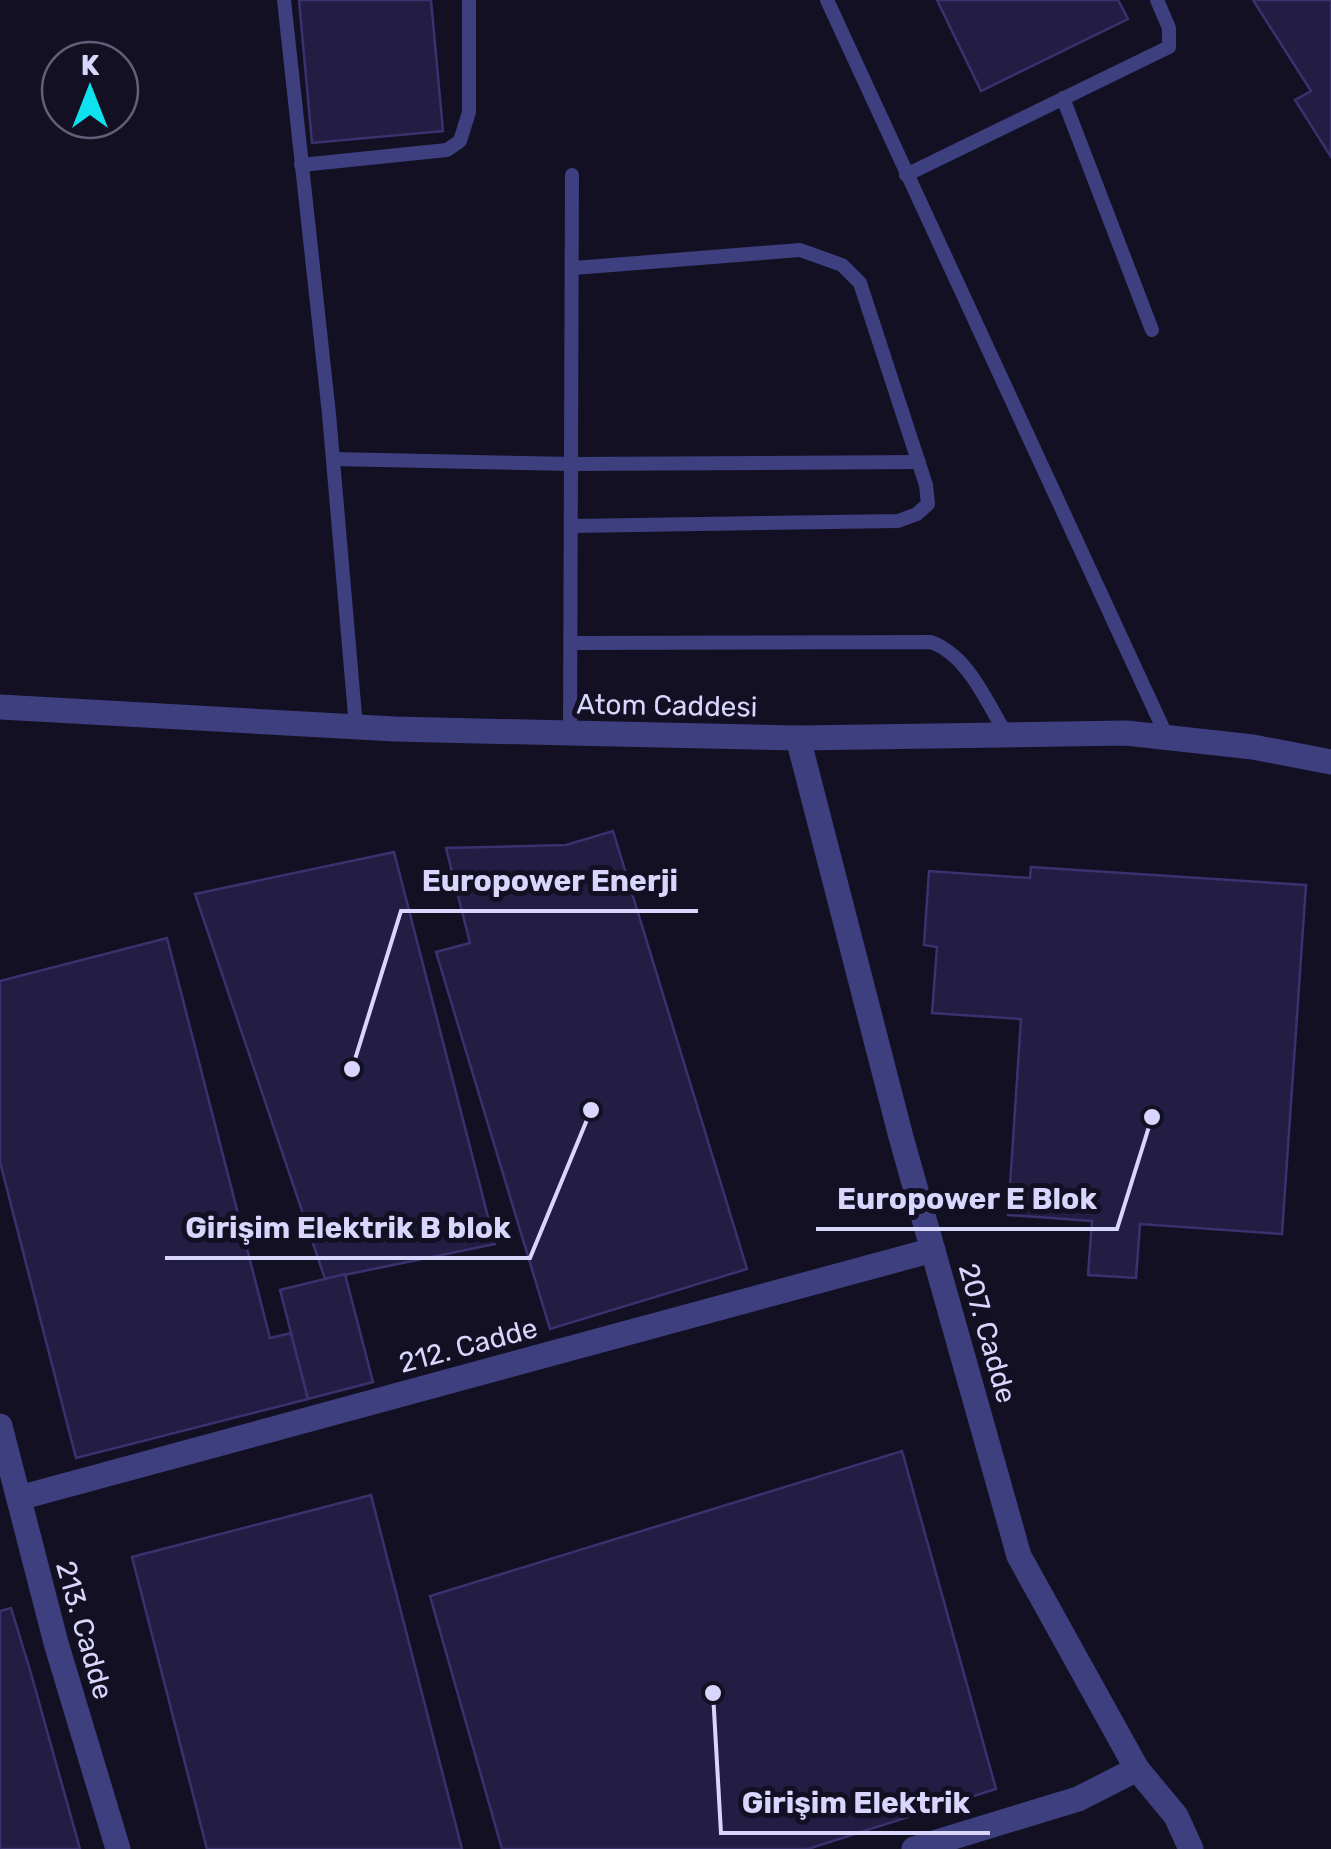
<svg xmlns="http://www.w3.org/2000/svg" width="1331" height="1849" viewBox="0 0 1331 1849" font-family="Rubik,sans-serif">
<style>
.building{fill:#231d43;stroke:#3a316e;stroke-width:2.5}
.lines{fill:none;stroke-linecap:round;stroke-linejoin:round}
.service{stroke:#3e3f7f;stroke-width:14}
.minor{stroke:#3e3f7f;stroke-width:25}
.tertiary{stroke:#3e3f7f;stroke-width:25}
.labels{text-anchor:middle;stroke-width:10;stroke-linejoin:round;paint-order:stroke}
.street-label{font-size:28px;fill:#d8d6fc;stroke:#131024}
.leader{fill:none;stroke:#d8d6fc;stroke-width:4}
.callout-dot{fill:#d8d6fc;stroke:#131024;stroke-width:4}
.callout-label{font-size:30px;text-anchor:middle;font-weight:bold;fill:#d8d6fc;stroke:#131024;stroke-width:10;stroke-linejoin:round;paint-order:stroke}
</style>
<rect width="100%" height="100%" fill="#131024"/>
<g class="building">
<path d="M299,0h132l12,131 -131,12z"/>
<path d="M937,0h181l10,19 -147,72z"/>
<path d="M1253,0h78v157l-36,-57 16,-9z"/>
<path d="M613,831l134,438 -197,60 -114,-377 34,-9 -24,-95 120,-3z"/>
<path d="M394,852l101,392 -170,35 -130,-385z"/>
<path d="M1031,867l275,18 -24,349 -142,-10 -4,54 -48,-3 4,-54 -84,-6 13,-196 -89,-6 5,-66 -13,-2 5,-74 101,7z"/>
<path d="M167,938l103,400 21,-5 17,66 -232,59 -76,-296v-181z"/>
<path d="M345,1274l28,108 -65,17 -28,-109z"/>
<path d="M902,1451l94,338 -188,60h-306l-72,-253z"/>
<path d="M371,1495l91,354h-255l-75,-292z"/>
<path d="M11,1608l19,62 50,179h-80v-238z"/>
</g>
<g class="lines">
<g class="service">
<path d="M284,0l45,414 27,313"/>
<path d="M827,0l340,737"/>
<path d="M1063,98l89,232"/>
<path d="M301,165l146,-15 13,-9 9,-29v-112"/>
<path d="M906,175l263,-128v-19l-12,-28"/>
<path d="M333,459l239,5 347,-2"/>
<path d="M572,526l326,-5 19,-7 11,-10 -2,-19 -66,-202 -18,-18 -42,-15 -226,18"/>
<path d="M571,643l360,-1c38,14 55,60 76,93"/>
<path d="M570,733l2,-558"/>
</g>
<g class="minor">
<path d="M798,738l103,399 118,419 118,213 39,47 15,33"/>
<path d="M0,1426l56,217 62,206"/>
<path d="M19,1498l914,-248"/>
<path d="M914,1849l164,-50 59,-30"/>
</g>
<path class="tertiary" d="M0,707l395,22 175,4 228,5 328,-5 127,14 78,15"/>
</g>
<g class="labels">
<g class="street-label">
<text transform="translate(667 705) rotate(1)" y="10">Atom Caddesi</text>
<text transform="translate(988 1333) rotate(74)" y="10">207. Cadde</text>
<text transform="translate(468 1345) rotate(-15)" y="10">212. Cadde</text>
<text transform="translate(85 1630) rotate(74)" y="10">213. Cadde</text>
</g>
</g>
<path class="leader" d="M352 1069L401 911H698M1152 1117L1117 1229H816M591 1110L530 1258H165M713 1693L721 1833H990"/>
<g class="callout-dot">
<circle cx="352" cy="1069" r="10"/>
<circle cx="1152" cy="1117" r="10"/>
<circle cx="591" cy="1110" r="10"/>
<circle cx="713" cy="1693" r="10"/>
</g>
<g class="callout-label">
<text x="550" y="891">Europower Enerji</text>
<text x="967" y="1209">Europower E Blok</text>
<text x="348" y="1238">Girişim Elektrik B blok</text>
<text x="856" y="1813">Girişim Elektrik</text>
</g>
<g transform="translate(90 90)"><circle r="48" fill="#131024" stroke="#625f7a" stroke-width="2.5"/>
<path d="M0-8L18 38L0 25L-18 38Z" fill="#10e1ee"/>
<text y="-15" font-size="28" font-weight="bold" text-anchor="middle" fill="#d8d6fc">K</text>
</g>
</svg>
